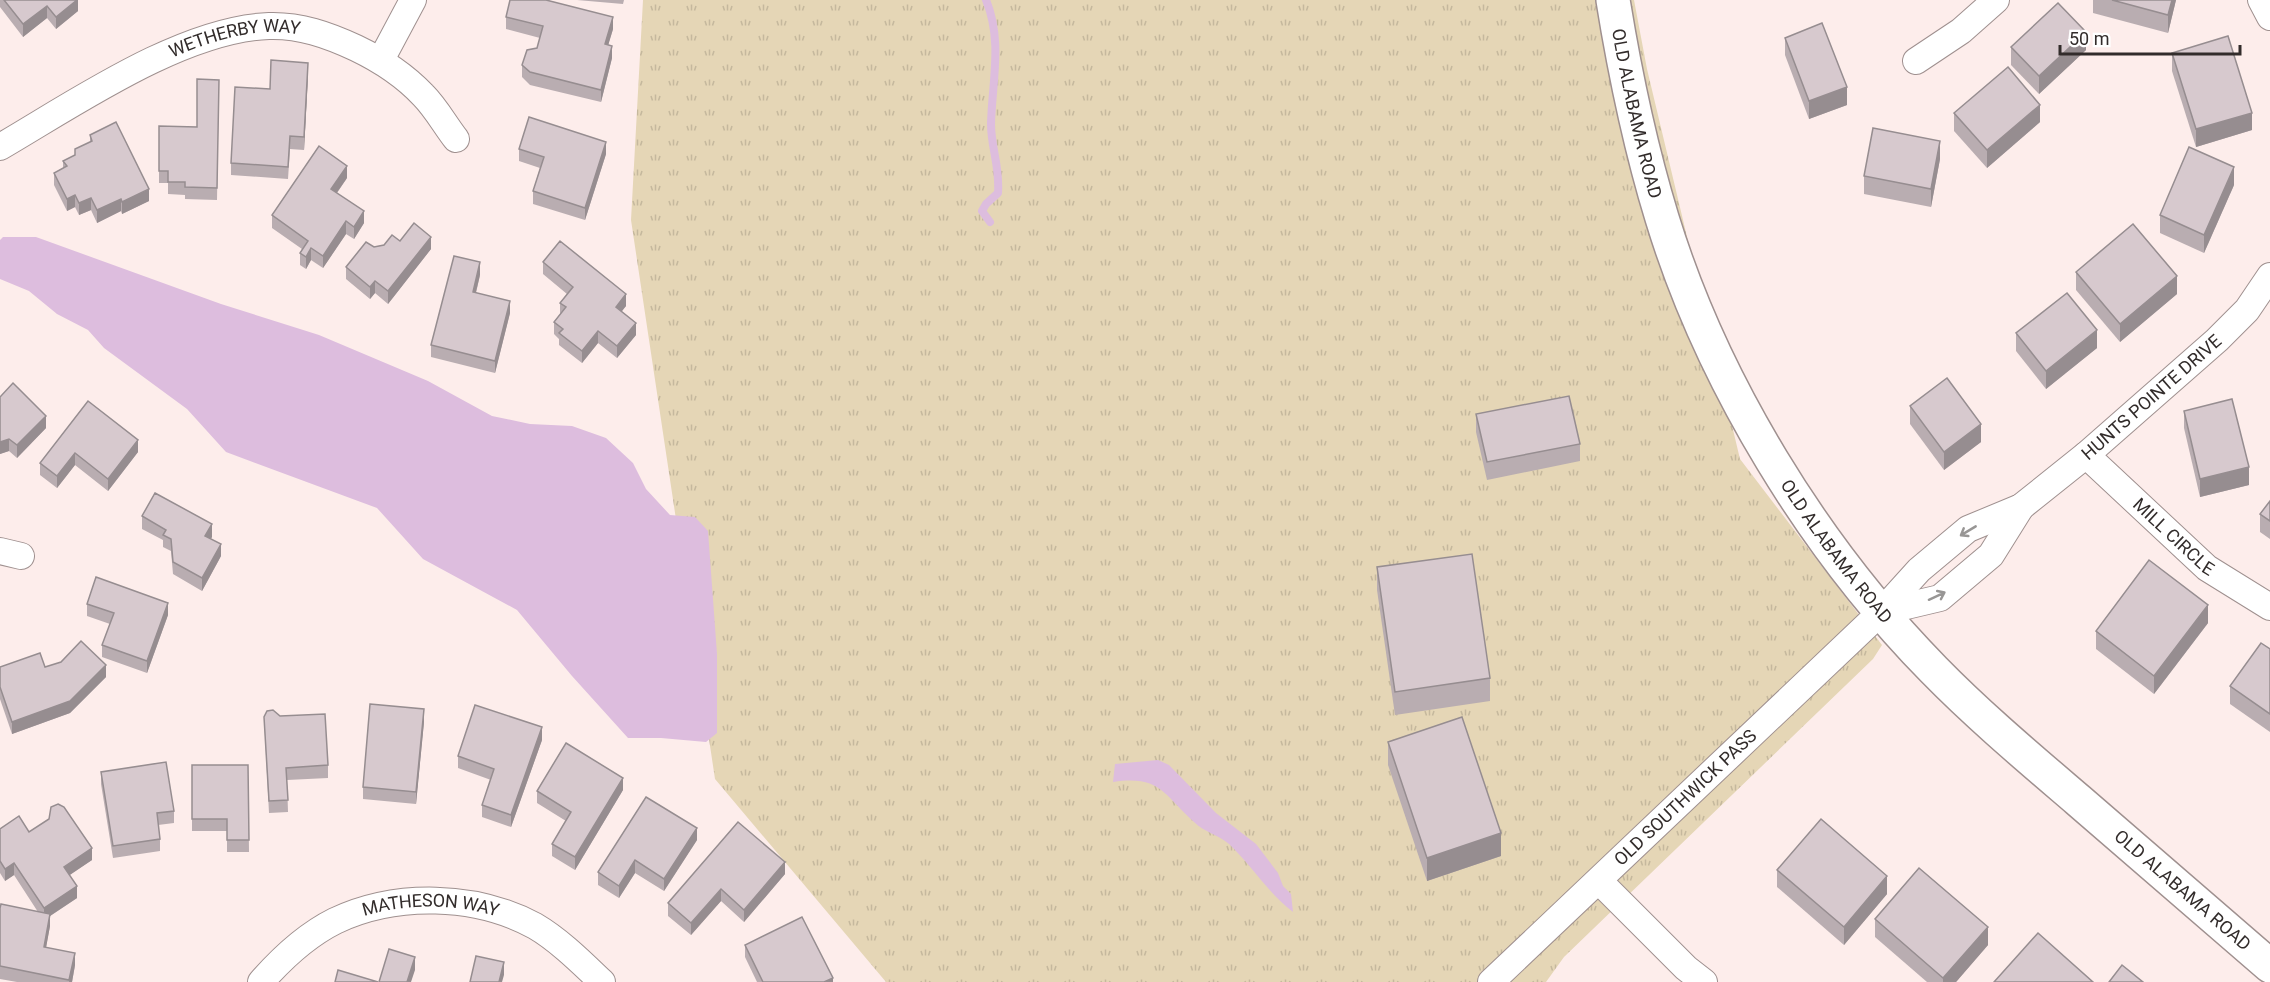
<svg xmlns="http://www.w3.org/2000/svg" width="2270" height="982" viewBox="0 0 2270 982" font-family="Roboto,sans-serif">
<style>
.grass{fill:url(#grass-tufts)}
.water{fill:#ddbdde}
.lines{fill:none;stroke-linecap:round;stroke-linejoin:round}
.stream{stroke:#ddbdde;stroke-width:8}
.street-casing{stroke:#9f908f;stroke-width:28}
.secondary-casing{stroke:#9f908f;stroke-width:36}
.street{stroke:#fff;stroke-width:26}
.secondary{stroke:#fff;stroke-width:33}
.wall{fill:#b9adb1}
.shaded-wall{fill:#968d90}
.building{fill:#d7c9ce;stroke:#968d90;stroke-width:1.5}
.oneway{stroke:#989695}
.labels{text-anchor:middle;stroke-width:4.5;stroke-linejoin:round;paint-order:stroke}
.street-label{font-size:18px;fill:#322c2b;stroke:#fff}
</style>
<defs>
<pattern id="grass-tufts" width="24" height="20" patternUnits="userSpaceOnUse" patternTransform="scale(1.5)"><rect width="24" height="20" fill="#e5d6b6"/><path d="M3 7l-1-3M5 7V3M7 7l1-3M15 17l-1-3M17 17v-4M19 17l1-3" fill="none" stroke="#c5b89d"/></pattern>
</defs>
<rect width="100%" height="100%" fill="#fdedeb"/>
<path class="grass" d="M643,0h991l13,69 93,390 142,186 -9,14 -309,298 -18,25h-660l-171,-203 -84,-559z"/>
<g class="water">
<path d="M3,237h33l185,67 98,31 109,46 64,35 38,8 42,2 34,12 27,25 13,26 24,26 25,2 13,14 9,123v79l-11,9 -45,-4h-33l-56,-62 -55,-66 -94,-51 -46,-51 -151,-56 -39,-43 -83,-61 -16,-18 -31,-16 -28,-23 -29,-12v-39z"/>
<path d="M1158,760l11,5 47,48 40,31 22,29 5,13 8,8 2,18c-24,-18 -41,-46 -64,-68 -10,-9 -25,-12 -35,-22 -31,-28 -34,-47 -81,-40l2,-18z"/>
</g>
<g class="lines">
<path class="stream" d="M986,0c17,41 6,82 5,124 0,24 9,42 7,69l-12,11 -4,7 8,11"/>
<defs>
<g id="street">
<path d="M2261,0l9,17"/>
<path d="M381,60l32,-60"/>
<path d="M1916,61l45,-30 35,-31"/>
<path id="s1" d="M0,147c74,-43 182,-118 269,-121 31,-1 59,9 87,22 25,12 48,27 67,47 13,13 22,30 33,44"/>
<path id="s2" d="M2086,455l121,113 63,39"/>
<path d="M0,551l21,5"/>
<path d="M1881,612l59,-14 51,-43 30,-48"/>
<path d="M1599,881l87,87 18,14"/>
<path id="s3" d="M261,982c21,-24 46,-47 74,-61 61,-29 141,-27 200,5 24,14 47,37 67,56"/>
<path id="s4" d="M1491,982l390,-370 38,-42 49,-41 53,-22 65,-52 131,-115 30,-30 23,-34"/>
</g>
<g id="secondary">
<path id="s5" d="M1613,0c12,74 27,146 49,218 50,164 152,330 272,452 45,46 95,88 144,130 64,55 128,110 192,166"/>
</g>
</defs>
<use href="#street" class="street-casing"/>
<use href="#secondary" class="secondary-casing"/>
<use href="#street" class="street"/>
<use href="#secondary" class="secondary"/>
</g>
<g class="wall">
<path d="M0,0h78v11l-22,18 -9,-11 -24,19 -23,-30z"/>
<path d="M577,0h47l-1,4z"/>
<path d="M2093,0h83l-8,33 -75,-20z"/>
<path d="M506,17l107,12 -5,16 4,13 -11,44 -71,-17 -8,-8v-12l15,-17 3,-10 -34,-9z"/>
<path d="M1785,38l62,67 -38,14 -24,-64z"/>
<path d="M2011,47l75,3 -47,44 -28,-29z"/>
<path d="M2172,53l80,77 -56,17 -24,-76z"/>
<path d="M308,75l-4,75 -14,-1 -2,30 -57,-4v-12l39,-74z"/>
<path d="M219,80l-2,120 -32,-1v-4l-17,-1v-11h-9v-57l38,1z"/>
<path d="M1954,113l86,9 -53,46 -33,-37z"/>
<path d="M90,135l59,66 -27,13 -1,-3 -24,12 -6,-13 -12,5 -4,-8 -8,4 -13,-26v-12l9,-5v-7l12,-6 15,-13z"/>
<path d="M519,149l87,5 -21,66 -52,-16v-13l7,-23 -21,-7z"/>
<path d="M1940,159l-9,48 -67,-13v-18z"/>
<path d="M347,178l-10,15 27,30 -10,16 -8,-5 -23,34 -12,-8 -5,9 -6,-4v-12l2,-4 -30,-21v-13z"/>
<path d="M2234,185l-30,68 -44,-20v-18z"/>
<path d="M400,241l31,8 -43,55 -13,-11 -5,6 -24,-20v-12l28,-20z"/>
<path d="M543,262l83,44 -5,5 15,24 -19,23 -19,-15 -16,20 -23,-18v-6l-5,-5v-12l6,-8v-11l7,-9 -24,-20z"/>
<path d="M2076,272l101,22 -57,48 -44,-52z"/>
<path d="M480,275l-4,18 34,20 -15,60 -64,-16v-12z"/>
<path d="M2016,333l81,15 -51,41 -30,-38z"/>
<path d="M0,397l46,31 -29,30 -8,-7 -9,3z"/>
<path d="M88,401l50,51 -30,39 -33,-26 -18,23 -17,-13v-12z"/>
<path d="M1910,406l71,36 -37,28 -34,-46z"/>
<path d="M2184,411l65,74 -49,12 -16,-69z"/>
<path d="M1476,414l104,30v17l-93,19 -11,-48z"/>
<path d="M2270,501v38l-10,-7v-18z"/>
<path d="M142,516l70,21 -1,1 10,18 -19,35 -29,-17 -2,-23 -8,-4v-7l-21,-11z"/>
<path d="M1377,567l113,111v23l-95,14 -18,-125z"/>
<path d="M87,604l81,11 -21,58 -45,-16v-12l8,-21 -23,-8z"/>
<path d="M2208,623l-54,71 -58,-45v-18z"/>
<path d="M2270,649v83l-40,-28v-18z"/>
<path d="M0,667h45l61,10 -36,36 -58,21 -12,-35z"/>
<path d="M264,717l64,48v13l-41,2 1,32 -19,1z"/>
<path d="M424,722l-8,82 -53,-5v-12z"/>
<path d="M542,740l-31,87 -29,-10v-12l9,-25 -33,-12v-12z"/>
<path d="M1388,742l113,114 -74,25 -39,-116z"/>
<path d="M192,765h56l1,87h-22v-21h-35z"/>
<path d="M101,772l73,39v12l-16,2 2,14v12l-47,7 -12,-74z"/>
<path d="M623,790l-48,80 -23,-14v-12l14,-23 -29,-18v-12z"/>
<path d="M738,822l47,52 -41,48 -23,-21 -30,34 -23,-19v-13z"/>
<path d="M0,829l29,3 63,28 -23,15 8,23 -27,18v10l-4,21 29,18 -3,17h-55l-17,-3v-71l38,4 -24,-37 -9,6 -5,-8z"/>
<path d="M697,840l-33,51 -29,-18 -16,25 -21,-13v-13z"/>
<path d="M1777,870l110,24 -43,51 -67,-58z"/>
<path d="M1875,919l113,26 -32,37h-29l-52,-45z"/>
<path d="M745,945l88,37h-76l-12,-25z"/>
</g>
<g class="shaded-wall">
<path d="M77,0h1v11l-22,18v-12z"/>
<path d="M2172,0h4l-8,33v-18z"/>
<path d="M47,6v12l-24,19v-13z"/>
<path d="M613,17v12l-8,27v-12z"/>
<path d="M2086,32v18l-47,44v-18z"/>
<path d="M612,46v12l-11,44v-12z"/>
<path d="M308,63v12l-4,75v-13z"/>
<path d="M1847,87v18l-38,14v-18z"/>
<path d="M2040,105v17l-53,46v-18z"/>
<path d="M2252,113v17l-56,17v-18z"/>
<path d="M1940,141v18l-9,48v-18z"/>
<path d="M606,142v12l-21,66v-12z"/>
<path d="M347,166v12l-16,23v-12z"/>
<path d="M2234,167v18l-30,68v-18z"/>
<path d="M149,189v12l-27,13v-12z"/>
<path d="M75,195v12l-8,4v-12z"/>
<path d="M91,198v12l-12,5v-12z"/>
<path d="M121,199v12l-24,12v-13z"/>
<path d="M364,211v12l-10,16v-12z"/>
<path d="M346,221v13l-23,34v-12z"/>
<path d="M431,237v12l-43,55v-13z"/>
<path d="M311,248v12l-5,9v-12z"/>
<path d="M480,262v13l-7,29v-12z"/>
<path d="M2177,276v18l-57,48v-18z"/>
<path d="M375,281v12l-5,6v-12z"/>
<path d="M626,294v12l-10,13v-12z"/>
<path d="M510,301v12l-15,60v-12z"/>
<path d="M636,323v12l-19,23v-12z"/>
<path d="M2097,330v18l-51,41v-18z"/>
<path d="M598,331v12l-16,20v-12z"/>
<path d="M46,416v12l-29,30v-13z"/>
<path d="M1981,424v18l-37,28v-18z"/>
<path d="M9,439v12l-9,3v-12z"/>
<path d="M138,440v12l-30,39v-12z"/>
<path d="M75,453v12l-18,23v-12z"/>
<path d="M2249,467v18l-49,12v-18z"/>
<path d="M212,524v13l-7,11v-12z"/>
<path d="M221,544v12l-19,35v-13z"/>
<path d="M168,603v12l-21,58v-12z"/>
<path d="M2208,605v18l-54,71v-18z"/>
<path d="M106,665v12l-36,36 -58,21v-12z"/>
<path d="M424,709v13l-8,82v-12z"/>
<path d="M542,727v13l-31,87v-12z"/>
<path d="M623,778v12l-48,80v-13z"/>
<path d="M697,828v12l-33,51v-12z"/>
<path d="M1501,833v23l-74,25v-23z"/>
<path d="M92,848v12l-28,19v-12z"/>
<path d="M635,860v13l-16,25v-12z"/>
<path d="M785,862v12l-41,48v-12z"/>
<path d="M14,863v12l-9,6v-12z"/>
<path d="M1887,876v18l-43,51v-18z"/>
<path d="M77,886v12l-27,18v10l-6,33v-51z"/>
<path d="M721,889v12l-30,34v-12z"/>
<path d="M1988,927v18l-32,37h-13v-4z"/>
<path d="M75,953v12l-3,17h-3z"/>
<path d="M415,957v13l-4,12h-4z"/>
<path d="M504,962v13l-2,7h-3z"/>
<path d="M833,978v4h-9z"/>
</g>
<g class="building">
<path d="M4,0h73l-21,17 -9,-11 -24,18z"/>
<path d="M510,0h36l67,17 -8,27 7,2 -11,44 -71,-18 -8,-7 5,-15 10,-2 6,-22 -37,-9z"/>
<path d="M2112,0h60l-4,15z"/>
<path d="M2058,3l28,29 -47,44 -28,-29z"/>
<path d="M1822,23l25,64 -38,14 -24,-63z"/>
<path d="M2228,36l24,77 -56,16 -24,-76z"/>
<path d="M271,60l37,3 -4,74 -14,-1 -2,31 -57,-4 4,-76 35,2z"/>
<path d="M2008,67l32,38 -53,45 -33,-37z"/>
<path d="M197,79l22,1 -2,108 -32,-1v-5h-17v-11h-9v-45l38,1z"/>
<path d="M529,117l77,25 -21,66 -52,-17 11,-34 -25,-8z"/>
<path d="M116,122l33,67 -27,13 -1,-3 -24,11 -6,-12 -12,5 -4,-8 -8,4 -13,-26 13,-7 -4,-5 12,-6v-6l17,-8 -2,-6z"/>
<path d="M1873,128l67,13 -9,48 -67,-13z"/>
<path d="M319,146l28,20 -16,23 33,22 -10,16 -8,-6 -23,35 -12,-8 -5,9 -6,-4 8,-12 -36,-26z"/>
<path d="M2189,147l45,20 -30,68 -44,-20z"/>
<path d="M414,223l17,14 -43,54 -13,-10 -5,6 -24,-20 20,-25 8,5 10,-2 8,-10 8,6z"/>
<path d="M2133,224l44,52 -57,48 -44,-52z"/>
<path d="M560,241l66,53 -10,13 20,16 -19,23 -19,-15 -16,20 -23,-18 4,-4 -9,-7 12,-15 -6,-4 13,-16 -30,-25z"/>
<path d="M454,256l26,6 -7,30 37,9 -15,60 -64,-16z"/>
<path d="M2067,293l30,37 -51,41 -30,-38z"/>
<path d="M1947,378l34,46 -37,28 -34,-46z"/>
<path d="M13,383l33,33 -29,29 -8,-6 -9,3v-45z"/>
<path d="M1569,396l11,48 -93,18 -11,-48z"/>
<path d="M2232,399l17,68 -49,12 -16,-68z"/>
<path d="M88,401l50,39 -30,39 -33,-26 -18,23 -17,-13z"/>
<path d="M155,493l57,31 -7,12 16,8 -19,34 -29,-16 -2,-23 -8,-4 3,-5 -24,-14z"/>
<path d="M2270,501v20l-10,-7z"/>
<path d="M1472,554l18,124 -95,14 -18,-125z"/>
<path d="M2149,560l59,45 -54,71 -58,-45z"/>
<path d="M96,577l72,26 -21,58 -45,-16 12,-32 -27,-9z"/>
<path d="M81,641l25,24 -36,36 -58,21 -12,-35v-20l40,-14 5,14 16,-5z"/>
<path d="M2261,643l9,6v65l-40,-28z"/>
<path d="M370,704l54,5 -8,83 -53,-5z"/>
<path d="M475,705l67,22 -31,88 -29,-10 12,-36 -36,-13z"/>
<path d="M273,710l7,6 45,-2 3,51 -42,3 2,32 -19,1 -5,-84 3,-6z"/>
<path d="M1462,717l39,116 -74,25 -39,-116z"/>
<path d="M566,743l57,35 -48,79 -23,-13 19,-32 -34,-21z"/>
<path d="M166,762l8,49 -17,2 3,26 -47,7 -12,-74z"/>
<path d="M192,765h56l1,75h-22v-21h-35z"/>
<path d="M646,797l51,31 -33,51 -29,-19 -16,26 -21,-14z"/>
<path d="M58,804l6,3 28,41 -28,19 13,19 -33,22 -30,-45 -9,6 -5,-8v-32l19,-13 10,16 20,-13 2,-12z"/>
<path d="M1821,819l66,57 -43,51 -67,-57z"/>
<path d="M738,822l47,40 -41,48 -23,-21 -30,34 -23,-20z"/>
<path d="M1919,868l69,59 -45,51 -68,-59z"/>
<path d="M1,904l49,10 -6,33 31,6 -6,27 -69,-14v-58z"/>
<path d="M802,917l31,61 -9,4h-61l-18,-37z"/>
<path d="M2038,933l55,49h-99z"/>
<path d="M389,949l26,8 -8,25h-28z"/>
<path d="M476,956l28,6 -5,20h-29z"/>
<path d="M2122,965l21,17h-34z"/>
<path d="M338,970l40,12h-43z"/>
</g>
<defs><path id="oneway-shaft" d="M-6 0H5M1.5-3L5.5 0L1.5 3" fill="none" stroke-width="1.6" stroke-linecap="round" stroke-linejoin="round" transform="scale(1.5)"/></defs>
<g class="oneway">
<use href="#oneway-shaft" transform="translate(1968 531) rotate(149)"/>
<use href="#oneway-shaft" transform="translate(1937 596) rotate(-25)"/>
</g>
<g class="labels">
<g class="street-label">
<text dy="6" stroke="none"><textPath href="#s1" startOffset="262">WETHERBY WAY</textPath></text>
<text dy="6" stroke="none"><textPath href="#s5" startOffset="116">OLD ALABAMA ROAD</textPath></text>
<text dy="6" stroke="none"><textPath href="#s4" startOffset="886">HUNTS POINTE DRIVE</textPath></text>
<text dy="6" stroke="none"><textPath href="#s2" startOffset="120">MILL CIRCLE</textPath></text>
<text dy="6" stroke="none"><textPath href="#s5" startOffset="602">OLD ALABAMA ROAD</textPath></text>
<text dy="6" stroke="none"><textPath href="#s4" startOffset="268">OLD SOUTHWICK PASS</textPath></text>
<text dy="6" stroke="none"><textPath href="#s5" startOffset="1088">OLD ALABAMA ROAD</textPath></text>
<text dy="6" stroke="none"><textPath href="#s3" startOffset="195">MATHESON WAY</textPath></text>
</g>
</g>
<path d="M2060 45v9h180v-9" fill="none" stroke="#322c2b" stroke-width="3"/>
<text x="2069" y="45" font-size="18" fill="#322c2b" stroke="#ffffff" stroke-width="4.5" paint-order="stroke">50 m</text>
</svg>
